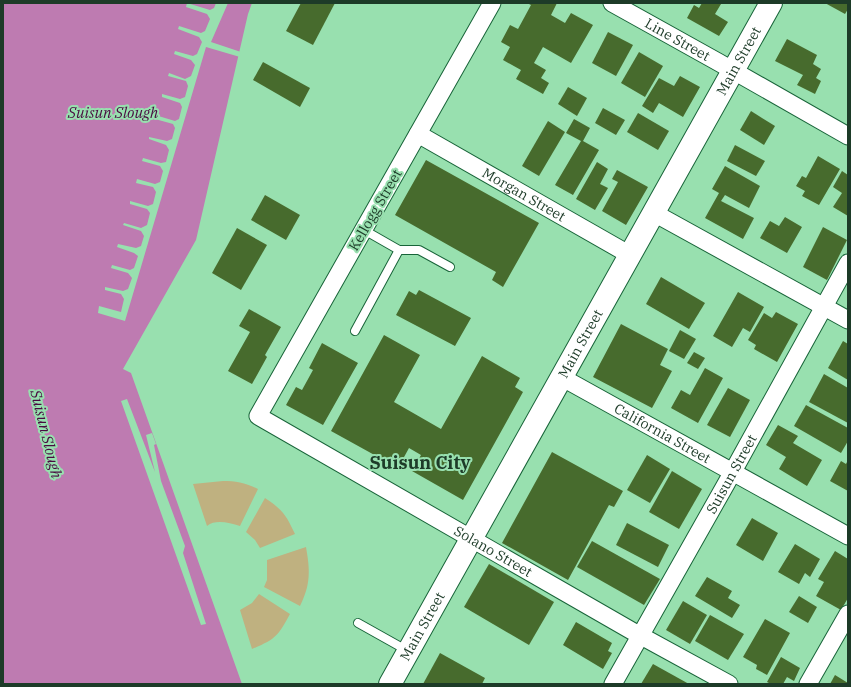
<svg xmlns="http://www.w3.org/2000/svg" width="851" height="687" viewBox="0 0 851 687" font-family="'IBM Plex Serif',serif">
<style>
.green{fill:#bfb180}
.water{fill:#be7bb1}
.pier{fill:#98e0af}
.building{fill:#476b2d}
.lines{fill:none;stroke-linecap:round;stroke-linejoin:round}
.service-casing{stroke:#186439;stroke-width:10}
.minor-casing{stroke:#186439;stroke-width:19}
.secondary-casing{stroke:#186439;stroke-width:24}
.service{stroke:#fff;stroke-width:8}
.minor{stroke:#fff;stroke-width:17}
.secondary{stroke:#fff;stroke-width:22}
.labels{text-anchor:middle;stroke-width:4;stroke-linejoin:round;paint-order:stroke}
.street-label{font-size:14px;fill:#1d3b28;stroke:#98e0af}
.water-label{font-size:15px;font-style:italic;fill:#490b41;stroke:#98e0af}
.district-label{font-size:18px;font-weight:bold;fill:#1d3b28;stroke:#98e0af}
</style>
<rect width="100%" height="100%" fill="#98e0af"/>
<g class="green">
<path d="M223,481c13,0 23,2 35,8l-18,37c-11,-3 -24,-7 -33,0l-14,-42z"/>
<path d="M265,498c18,12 21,17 30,36l-35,14 -5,-8 -9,-8z"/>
<path d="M306,547c4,23 5,37 -6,59l-36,-19 3,-7v-20z"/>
<path d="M259,594l31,20c-12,22 -14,25 -38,35l-12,-39 12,-7z"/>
</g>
<path class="water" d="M3,3h249l-4,11 -52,226 -73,129 8,4 111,311h-239z"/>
<g class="pier">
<path d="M187,3l23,7 4,-2 2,-5h12l-17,39 30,10 -1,5 -34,-10 -81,274 -27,-8 1,-7 22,6 3,-13 -3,-5 -16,-4v-3l18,4 5,-2 4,-11 -4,-5 -17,-5 1,-3 18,5 4,-2 4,-12 -4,-3 -17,-6 1,-3 18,4 5,-2 3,-10 -3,-5 -18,-6 1,-2 17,5 6,-3 3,-12 -3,-4 -17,-5v-3l18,5 5,-2 3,-12 -3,-5 -17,-4 1,-4 18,5 5,-2 3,-11 -3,-5 -18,-5 1,-3 18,5 5,-1 3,-12 -3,-5 -17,-6v-2l18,4 5,-2 3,-11 -2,-4 -18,-5v-4l20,6 4,-2 3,-12 -2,-4 -18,-6v-3l18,5 5,-2 3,-11 -2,-5 -18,-5 1,-3 16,6 6,-3 4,-11 -4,-5 -17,-6 1,-3 18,5 4,-2 5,-12 -3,-5 -21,-8 1,-3 22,7 4,-2 5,-12 -3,-5 -21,-7z"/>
<path d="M127,399l28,73 -9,-37 6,-2 4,11 -2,1 7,36 24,65 -2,7 23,71 -5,1 -80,-224z"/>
</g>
<g class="building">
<path d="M301,3h34l-22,42 -27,-14z"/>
<path d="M527,3h30l-6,12 14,8 6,-10 22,12 -22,38 -28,-16 -9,16 12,7 -5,8 8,5 -6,11 -27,-15 5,-9 -18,-10 7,-13 -9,-5 9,-17 8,4 13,-24z"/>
<path d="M702,3l19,1 -6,10 13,8 -9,14 -32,-18 7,-13 5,3z"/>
<path d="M825,3h23v6l-3,5z"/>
<path d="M608,32l25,13 -17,31 -24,-13z"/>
<path d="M787,39l30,16 -4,9 8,5 -5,9 5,3 -6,13 -18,-9 6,-10 -28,-14z"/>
<path d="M639,52l24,14 -18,31 -24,-14z"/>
<path d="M263,62l47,26 -10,19 -47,-27z"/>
<path d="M680,76l20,11 -17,30 -24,-14 -6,10 -11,-7 17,-28 15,8z"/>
<path d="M568,87l19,11 -10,18 -19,-12z"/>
<path d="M603,108l22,12 -9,15 -21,-12z"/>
<path d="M751,111l24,15 -11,19 -24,-15z"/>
<path d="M638,113l31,18 -11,19 -31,-18z"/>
<path d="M574,119l16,9 -7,13 16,9 -26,45 -18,-10 26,-44 -15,-8z"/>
<path d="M548,121l17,11 -26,44 -17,-10z"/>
<path d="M735,145l30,16 -9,15 -29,-15z"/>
<path d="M818,156l22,13 -21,36 -17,-9 3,-5 -9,-5 6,-10 4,2z"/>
<path d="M426,160l113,63 -36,64 -11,-7 4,-8 -101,-57z"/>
<path d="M597,162l11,7 -8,15 8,4 -13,22 -19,-11z"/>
<path d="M725,166l35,20 -11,22 -24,-13 -4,6 33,17 -11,21 -38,-21 14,-25 -7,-4z"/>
<path d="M617,170l31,17 -22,38 -24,-14 16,-29 -6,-3z"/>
<path d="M842,171l6,4v41l-15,-9 9,-14 -9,-6z"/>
<path d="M265,195l35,20 -14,25 -35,-20z"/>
<path d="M785,217l17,10 -15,26 -27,-15 10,-17 9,5z"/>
<path d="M823,227l24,13 -20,40 -24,-13z"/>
<path d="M237,228l30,17 -26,45 -29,-17z"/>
<path d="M661,277l44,26 -16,26 -43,-25z"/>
<path d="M419,290l52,28 -16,28 -59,-31 13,-24 7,4z"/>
<path d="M738,292l26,15 -14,25 -7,-4 -11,19 -19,-11z"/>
<path d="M249,309l32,18 -16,28 2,2 -15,27 -24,-13 22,-39 -11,-6z"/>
<path d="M776,312l22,12 -21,38 -23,-13 2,-4 -8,-5 16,-27 8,5z"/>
<path d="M621,324l47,25 -8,16 12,6 -20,37 -59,-31z"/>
<path d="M680,330l16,9 -12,20 -15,-8z"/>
<path d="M384,335l36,20 -26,47 47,27 41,-73 38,22 -5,9 8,5 -60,108 -51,-29 9,-16 -12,-7 -11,20 -67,-37z"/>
<path d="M843,341l5,3v36l-20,-12z"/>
<path d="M322,343l36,20 -35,62 -37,-20 10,-18 6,3 11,-20 -4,-2z"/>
<path d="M694,352l11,6 -7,11 -11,-6z"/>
<path d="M705,368l18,10 -25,45 -27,-15 10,-18 9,5z"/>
<path d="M824,374l24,14v35l-39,-21z"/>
<path d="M728,388l22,12 -20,37 -23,-12z"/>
<path d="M806,405l42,23v13l-7,12 -47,-27z"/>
<path d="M778,425l20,11 -5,7 29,17 -15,26 -28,-17 7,-12 -20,-12z"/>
<path d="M552,452l71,39 -9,16 -5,-2 -41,75 -66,-37z"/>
<path d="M647,455l23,14 -20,34 -23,-13z"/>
<path d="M848,460v31l-18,-10 11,-20 5,3z"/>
<path d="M672,471l30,18 -23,40 -30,-17z"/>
<path d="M752,518l26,15 -15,28 -27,-16z"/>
<path d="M627,523l42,22 -11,22 -42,-22z"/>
<path d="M592,541l68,38 -16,26 -67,-38z"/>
<path d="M795,544l25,15 -10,18 -5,-4 -6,11 -21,-12z"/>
<path d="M835,551l13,8v39l-7,12 -25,-14 8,-14 -6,-3z"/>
<path d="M489,564l65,38 -25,43 -65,-38z"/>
<path d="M707,577l25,14 -4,7 12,7 -8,13 -37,-22z"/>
<path d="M799,596l18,11 -9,16 -19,-11z"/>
<path d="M683,601l24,14 -17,29 -24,-14z"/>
<path d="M710,615l34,19 -16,26 -33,-19z"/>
<path d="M765,619l25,14 -23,42 -11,-6 1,-4 -14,-8z"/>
<path d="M576,622l36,21 -4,8 4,2 -9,16 -40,-24z"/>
<path d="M440,653l45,25 -3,6h-59z"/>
<path d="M781,657l19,11 -6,13 -7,-4 -4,7h-12l-4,-2z"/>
<path d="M653,664l36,20h-48z"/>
<path d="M835,675l13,8v1h-18z"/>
</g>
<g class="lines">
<defs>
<g id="service">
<path d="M364,230l35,20h20l31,17"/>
<path d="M355,331l44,-81"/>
<path d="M358,623l50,28"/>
</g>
<g id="minor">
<path id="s1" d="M492,3l-234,413 374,215 97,53"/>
<path id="s2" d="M612,3l106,59 130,74"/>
<path id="s3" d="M418,134l212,121"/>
<path d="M654,213l194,107"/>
<path id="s4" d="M561,377l287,159"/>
<path id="s5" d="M613,684l113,-200 122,-221"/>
<path d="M808,684l40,-70"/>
</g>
<g id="secondary">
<path id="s6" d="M390,684l381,-681"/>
</g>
</defs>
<use href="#service" class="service-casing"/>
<use href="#minor" class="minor-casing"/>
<use href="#secondary" class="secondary-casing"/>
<use href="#service" class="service"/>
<use href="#minor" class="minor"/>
<use href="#secondary" class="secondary"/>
</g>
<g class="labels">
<g class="street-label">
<text dy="5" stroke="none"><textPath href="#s2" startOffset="75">Line Street</textPath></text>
<text dy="5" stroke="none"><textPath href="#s6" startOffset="714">Main Street</textPath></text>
<text dy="5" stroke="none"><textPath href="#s3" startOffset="122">Morgan Street</textPath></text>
<text transform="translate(375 210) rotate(-60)" y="5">Kellogg Street</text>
<text dy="5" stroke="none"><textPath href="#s6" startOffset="390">Main Street</textPath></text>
<text dy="5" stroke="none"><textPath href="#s4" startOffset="116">California Street</textPath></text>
<text dy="5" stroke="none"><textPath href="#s5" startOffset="241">Suisun Street</textPath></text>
<text dy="5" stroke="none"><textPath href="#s1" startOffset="746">Solano Street</textPath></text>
<text dy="5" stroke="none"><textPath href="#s6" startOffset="66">Main Street</textPath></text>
</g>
<g class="water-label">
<text x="113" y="118">Suisun Slough</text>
<text transform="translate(46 434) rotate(76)" y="5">Suisun Slough</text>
</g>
<g class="district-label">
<text x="420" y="469">Suisun City</text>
</g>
</g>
<rect width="851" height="687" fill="none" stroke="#1d3b28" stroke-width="8"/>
</svg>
